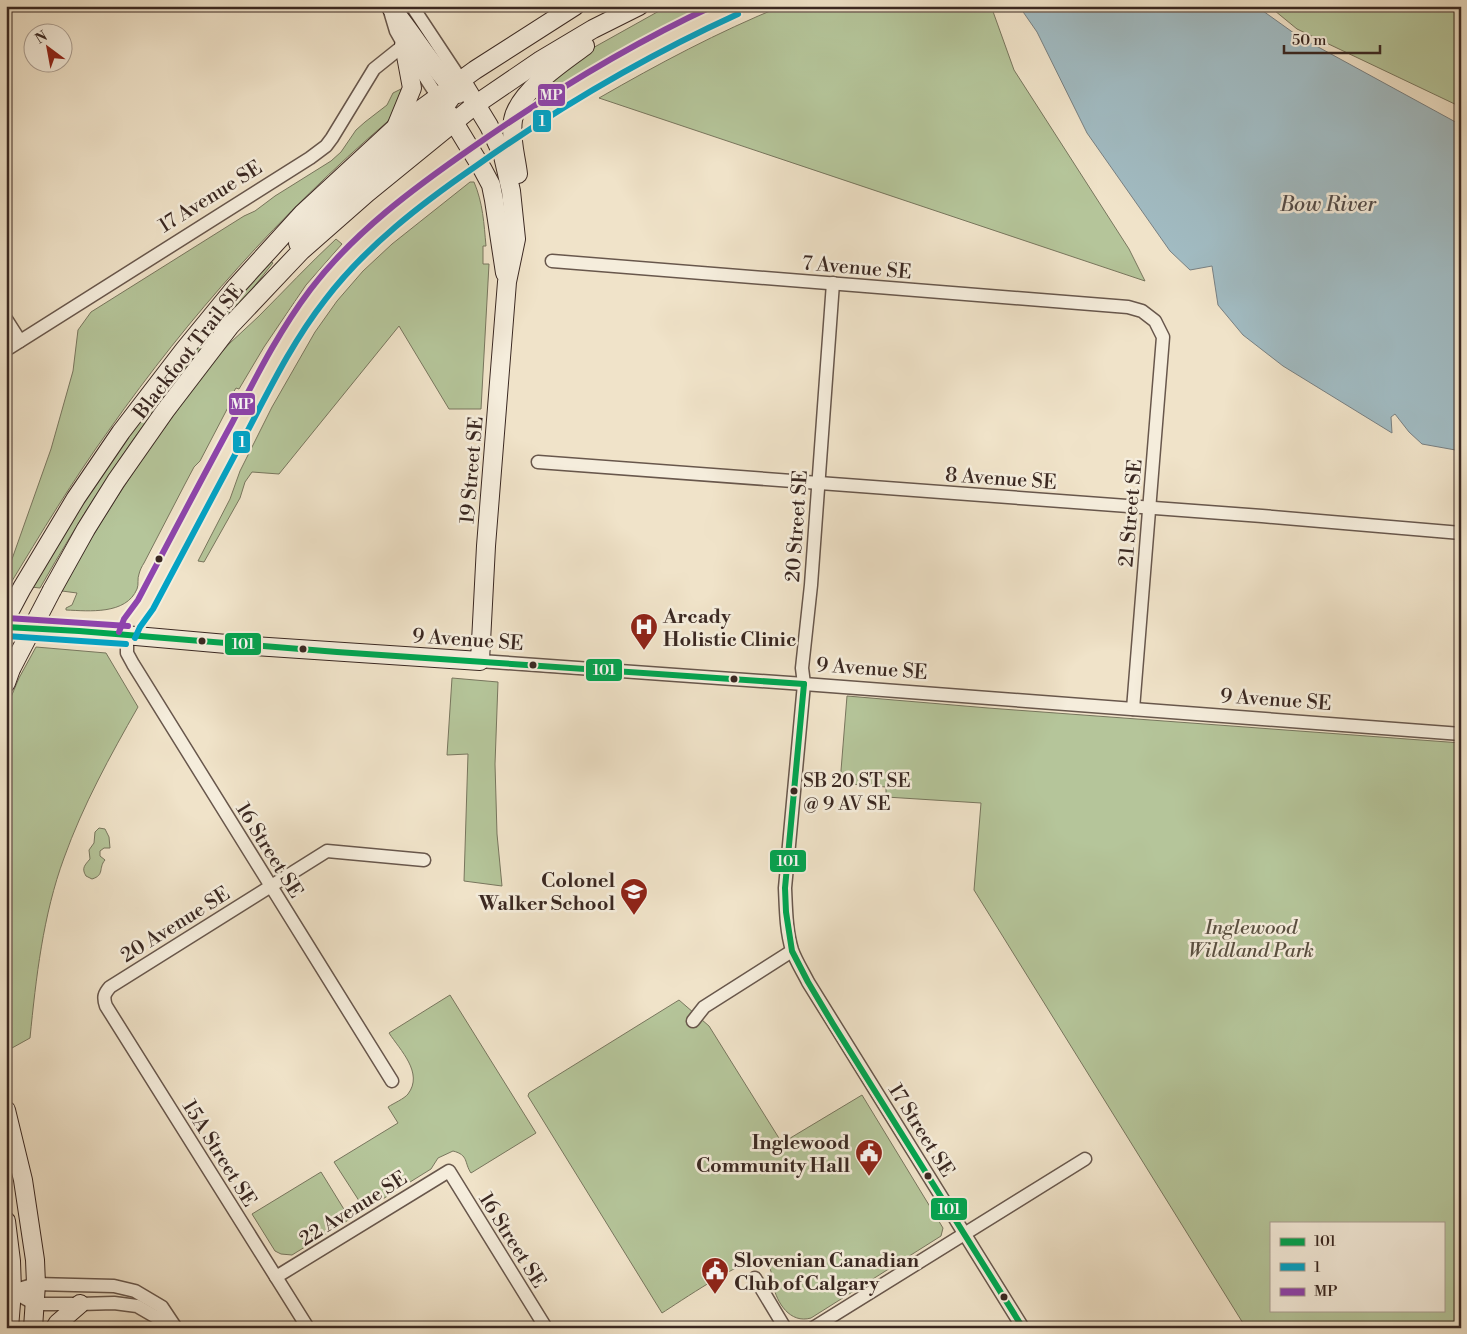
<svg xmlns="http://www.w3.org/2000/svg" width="1467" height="1334" viewBox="0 0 1467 1334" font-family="'Libre Bodoni',serif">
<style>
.green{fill:#b5c59a;stroke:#78765e;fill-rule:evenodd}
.water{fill:#a1bbc2;stroke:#788082}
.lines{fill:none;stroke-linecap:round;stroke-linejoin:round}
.secondary-tunnel{stroke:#ccbea8;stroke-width:18;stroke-dasharray:18 9;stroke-linecap:butt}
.minor-casing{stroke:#68574c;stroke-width:15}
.secondary-casing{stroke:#3a2822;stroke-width:20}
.minor{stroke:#f5eddc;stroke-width:12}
.secondary{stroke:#f5eddc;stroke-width:18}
.secondary-bridge-casing{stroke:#3a2822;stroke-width:20;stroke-linecap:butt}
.secondary-bridge{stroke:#f5eddc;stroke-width:18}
.bus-1-casing{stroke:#f5eddc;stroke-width:10}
.bus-2-casing{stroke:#f5eddc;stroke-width:10}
.bus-3-casing{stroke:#f5eddc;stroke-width:10}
.bus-1{stroke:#00a651;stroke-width:6}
.bus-2{stroke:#03a3c5;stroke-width:6}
.bus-3{stroke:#8e44ad;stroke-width:6}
.bus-dot{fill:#3a2822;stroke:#f5eddc;stroke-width:2}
.labels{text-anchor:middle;stroke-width:5;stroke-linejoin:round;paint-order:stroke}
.bus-label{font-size:19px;fill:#3a2822;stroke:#f5eddc;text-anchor:start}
.street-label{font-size:20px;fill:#3a2822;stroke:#f5eddc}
.poi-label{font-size:20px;font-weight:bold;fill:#3a2822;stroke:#f5eddc;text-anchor:start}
.park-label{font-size:20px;font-style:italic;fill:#594f40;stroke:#f5eddc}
.water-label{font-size:21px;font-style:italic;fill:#544d4a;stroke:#f5eddc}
.line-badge{stroke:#f5eddc;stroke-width:2}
.badge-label{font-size:14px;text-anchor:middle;font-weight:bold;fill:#fff}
</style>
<rect width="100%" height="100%" fill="#f0e3c9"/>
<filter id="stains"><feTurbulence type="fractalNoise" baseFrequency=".004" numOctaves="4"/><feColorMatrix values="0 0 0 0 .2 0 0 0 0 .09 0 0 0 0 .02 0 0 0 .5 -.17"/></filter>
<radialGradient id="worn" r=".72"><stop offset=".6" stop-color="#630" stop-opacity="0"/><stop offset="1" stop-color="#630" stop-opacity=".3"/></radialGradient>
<g class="green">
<path d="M668,6h47l-80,41 -87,50 -6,-8 49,-40z"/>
<path d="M782,6h209l23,64 115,179 16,32 -546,-183c59,-34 119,-66 183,-92z"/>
<path d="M1269,6h192v101l-164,-78z"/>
<path d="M401,89v3l3,1 -6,16 -11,13c-107,92 -197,193 -278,308 -36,50 -68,103 -100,156l-3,-1v-9l45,-127 22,-78 5,-41 13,-18 153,-96 11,-5 20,-15 56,-35 10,-9 15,-22 9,-8 22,-17 6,-12z"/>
<path d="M470,182h4c9,21 10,42 12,64h-3v18h6l-8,145h-32l-50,-83 -120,148 -27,-2 -7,10 -5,16 -36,64 -6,-1 32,-62 10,-28 32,-64 43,-75 22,-31 26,-30 29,-27z"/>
<path d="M336,239l6,5 -36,41 -42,62 -25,42 -3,-1 -3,5 2,1 -35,67 -6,6 -9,17 -41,79c-2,3 -4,7 -5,11 -2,5 0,10 -2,15 -11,26 -48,22 -71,21v-2l6,-3 5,-12 -15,-2c33,-63 72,-122 114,-179 17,-24 34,-48 54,-69 9,-9 19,-17 28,-26 26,-26 51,-53 78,-78z"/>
<path d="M267,259l6,4c-32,41 -67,80 -99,121 -50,65 -94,134 -134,204l-9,-1 23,-40 80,-122z"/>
<path d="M36,647l70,6 32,54c-28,49 -55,98 -74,151 -21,57 -28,120 -34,180l-18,10 -6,-15v-324l13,-31z"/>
<path d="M452,678l46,4 -3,82 2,70 5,52 -38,-5 4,-127 -21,1z"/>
<path d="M847,696l141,12 473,35v585h-215l-272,-438 7,-87 -95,-6v-10l-46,-4zM1271,1223h172v87h-172z"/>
<path d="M99,828l6,1 4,8 1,11h-6l-4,3v5l5,4c-7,8 0,15 -13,19l-6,-3c-5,-8 -1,-11 4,-17l-1,-9 5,-7 1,-11z"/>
<path d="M450,995l86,138 -65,40c-7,-10 -2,-18 -18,-22l-15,7 -7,11 -66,41 -31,-48 64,-39 -10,-16c6,-4 16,-8 20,-13 16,-21 -8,-44 -19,-61z"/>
<path d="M679,1000l30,26 73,117 80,-48 81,133 -2,8 -130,82c-21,6 -34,-15 -38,-33 -2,-11 0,-21 -14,-24 -16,-3 -81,42 -97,52l-134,-217 1,-3z"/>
<path d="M321,1172l29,47 -58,36 -11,-1 -6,-3 -23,-37z"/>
</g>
<path class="water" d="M1019,6h237l42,30 163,89v326l-39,-7 -13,-12 -14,-18 -4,3 1,16 -109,-67 -40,-31 -25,-30 -6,-39 -22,4 -20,-19 -83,-118 -50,-101z"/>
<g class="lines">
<path class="secondary-tunnel" d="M6,627l35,2"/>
<defs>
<g id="minor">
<path d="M412,6l49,74"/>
<path d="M390,11l6,20 8,14 34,52"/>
<path d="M552,261l576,46 14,4 13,10 8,16 -30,372"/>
<path d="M833,283l-22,302 -9,83 2,16 -19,204c1,21 1,42 7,62 4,11 11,22 16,32l215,346"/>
<path d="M6,319l14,22"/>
<path d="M6,350l304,-192 16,-12 6,-8 42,-69 30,-24"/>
<path d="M538,462l724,54 199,17"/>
<path d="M127,635v18l6,11 259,417"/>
<path d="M480,661l324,23 657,50"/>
<path d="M693,1021l11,-14 88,-56"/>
<path d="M276,1277l173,-106 97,157"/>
<path d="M755,1278l30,50"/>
<path d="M12,1291l24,-7 78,2 21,5 27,16 14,21"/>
<path d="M12,1291l23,13h45l34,-1 23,3 19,11 15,11"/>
<path d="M308,1328l-202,-322c-3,-9 -2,-12 4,-19l217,-136 97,9"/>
<path d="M813,1328l272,-169"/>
</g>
<g id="secondary">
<path d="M390,6c24,29 42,61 68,88"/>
<path d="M449,114l34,56 8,15 3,15 11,73"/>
<path d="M396,127l16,-39 -8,-43"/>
<path d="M518,174c-2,-18 -8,-35 -5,-54 5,-28 50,-58 72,-74"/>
<path d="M298,243c27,-35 60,-63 94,-91 21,-18 49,-35 63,-61"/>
<path d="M52,590l34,-61 30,-48 49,-70 65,-85 71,-75 66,-58 108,-88 66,-45 52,-31 46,-23"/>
<path d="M6,618l16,-30 54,-90 45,-66 63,-82 50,-61 69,-76 92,-85 80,-58 100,-64"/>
<path d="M41,629l38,2 159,14 242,16 6,-115 21,-264 9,-43 -5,-48 -8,-35 -14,-30 -28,-46"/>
<path d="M6,683l5,-14"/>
<path d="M6,1110l17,70 12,80 1,24 -3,44"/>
<path d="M6,1221l5,40 1,30 -3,37"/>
<path d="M55,1328l3,-5 22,-19"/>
</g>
</defs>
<use href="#minor" class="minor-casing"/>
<use href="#secondary" class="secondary-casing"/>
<use href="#minor" class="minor"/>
<use href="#secondary" class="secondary"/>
<defs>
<path id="secondary-bridge" d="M11,669l41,-79"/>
</defs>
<use href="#secondary-bridge" class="secondary-bridge-casing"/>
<use href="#secondary-bridge" class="secondary-bridge"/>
<defs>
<g id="bus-1">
<path d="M6,627l73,4 258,21 467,32"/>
<path d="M804,684l-19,204 1,24 6,39 16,31 25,42 190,304"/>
</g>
<g id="bus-2">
<path d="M6,636l120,8"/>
<path d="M135,638l5,-11 13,-18c31,-58 62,-117 93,-175 24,-46 47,-93 79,-134 41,-54 96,-96 151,-134 83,-59 170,-110 262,-152"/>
</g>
<g id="bus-3">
<path d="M7,618l121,8"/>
<path d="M119,632l5,-13 14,-19c31,-59 62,-118 94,-177 24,-46 47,-92 78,-133 44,-58 104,-102 163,-143 76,-53 156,-102 240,-141"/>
</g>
</defs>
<use href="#bus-1" class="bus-1-casing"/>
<use href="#bus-2" class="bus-2-casing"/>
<use href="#bus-3" class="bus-3-casing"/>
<use href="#bus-1" class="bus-1"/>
<use href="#bus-2" class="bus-2"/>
<use href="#bus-3" class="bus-3"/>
</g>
<defs>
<symbol id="hospital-pin" viewBox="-11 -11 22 30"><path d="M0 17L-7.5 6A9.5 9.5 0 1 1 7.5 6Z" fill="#8f2418" stroke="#f5eddc"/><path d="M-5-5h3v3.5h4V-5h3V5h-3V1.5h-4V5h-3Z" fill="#fff"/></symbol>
<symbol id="school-pin" viewBox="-11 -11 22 30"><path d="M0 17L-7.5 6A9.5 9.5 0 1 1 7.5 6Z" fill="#8f2418" stroke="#f5eddc"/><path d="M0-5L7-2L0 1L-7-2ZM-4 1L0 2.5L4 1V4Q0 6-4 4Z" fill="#fff"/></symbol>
<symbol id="civic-pin" viewBox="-11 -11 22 30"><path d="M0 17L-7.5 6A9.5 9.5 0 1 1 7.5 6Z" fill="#8f2418" stroke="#f5eddc"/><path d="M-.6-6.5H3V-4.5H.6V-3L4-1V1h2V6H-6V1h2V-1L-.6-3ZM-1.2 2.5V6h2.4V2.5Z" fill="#fff"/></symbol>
</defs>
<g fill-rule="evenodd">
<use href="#hospital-pin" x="628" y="611" width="32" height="43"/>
<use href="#school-pin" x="618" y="876" width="32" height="43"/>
<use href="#civic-pin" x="853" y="1137" width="32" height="43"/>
<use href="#civic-pin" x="699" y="1255" width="32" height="43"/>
</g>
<g class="bus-dot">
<circle cx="159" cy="559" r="4.5"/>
<circle cx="202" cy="641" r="4.5"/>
<circle cx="303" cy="649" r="4.5"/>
<circle cx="533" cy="665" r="4.5"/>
<circle cx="734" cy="679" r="4.5"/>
<circle cx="794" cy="791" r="4.5"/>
<circle cx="928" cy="1176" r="4.5"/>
<circle cx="1004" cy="1297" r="4.5"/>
</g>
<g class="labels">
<g class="bus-label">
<text x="803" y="787">SB 20 ST SE<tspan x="803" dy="23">@ 9 AV SE</tspan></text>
</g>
<g class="street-label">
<text transform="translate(210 196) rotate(-32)" y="7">17 Avenue SE</text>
<text transform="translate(857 267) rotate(5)" y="7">7 Avenue SE</text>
<text transform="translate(188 351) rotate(-52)" y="7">Blackfoot Trail SE</text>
<text transform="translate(471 470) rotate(-85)" y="7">19 Street SE</text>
<text transform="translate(1001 478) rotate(4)" y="7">8 Avenue SE</text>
<text transform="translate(1130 513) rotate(-85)" y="7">21 Street SE</text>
<text transform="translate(796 526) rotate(-86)" y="7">20 Street SE</text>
<text transform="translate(468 639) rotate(4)" y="7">9 Avenue SE</text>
<text transform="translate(872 668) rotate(4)" y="7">9 Avenue SE</text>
<text transform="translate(1276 699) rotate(4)" y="7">9 Avenue SE</text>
<text transform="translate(270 850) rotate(58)" y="7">16 Street SE</text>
<text transform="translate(175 924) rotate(-32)" y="7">20 Avenue SE</text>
<text transform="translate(922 1130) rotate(58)" y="7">17 Street SE</text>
<text transform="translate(220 1153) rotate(58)" y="7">15A Street SE</text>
<text transform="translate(353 1208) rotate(-32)" y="7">22 Avenue SE</text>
<text transform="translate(513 1240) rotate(58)" y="7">16 Street SE</text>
</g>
<g class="poi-label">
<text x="663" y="623">Arcady<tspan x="663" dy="23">Holistic Clinic</tspan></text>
<text x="615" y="887" text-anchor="end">Colonel<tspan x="615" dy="23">Walker School</tspan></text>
<text x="850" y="1149" text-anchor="end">Inglewood<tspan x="850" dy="23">Community Hall</tspan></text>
<text x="734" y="1267">Slovenian Canadian<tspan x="734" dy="23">Club of Calgary</tspan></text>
</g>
<g class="park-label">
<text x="1251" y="934">Inglewood<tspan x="1251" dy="23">Wildland Park</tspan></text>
</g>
<g class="water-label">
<text x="1328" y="211">Bow River</text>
</g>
</g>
<g class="line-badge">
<rect x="537" y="83" width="29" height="24" rx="5" fill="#8e44ad"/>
<rect x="532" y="109" width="20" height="24" rx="5" fill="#03a3c5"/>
<rect x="228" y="392" width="28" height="24" rx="5" fill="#8e44ad"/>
<rect x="232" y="430" width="19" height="24" rx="5" fill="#03a3c5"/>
<rect x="224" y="632" width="38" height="24" rx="5" fill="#00a651"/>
<rect x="585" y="658" width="38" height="24" rx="5" fill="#00a651"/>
<rect x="769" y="849" width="38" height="24" rx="5" fill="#00a651"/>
<rect x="930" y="1197" width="38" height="24" rx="5" fill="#00a651"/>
</g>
<g class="badge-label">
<text x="551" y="100">MP</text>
<text x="542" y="126">1</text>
<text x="242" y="409">MP</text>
<text x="242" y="447">1</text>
<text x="243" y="649">101</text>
<text x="604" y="675">101</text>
<text x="788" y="866">101</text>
<text x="949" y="1214">101</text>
</g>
<rect width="1467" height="1334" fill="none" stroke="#f0e3c9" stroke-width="25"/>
<rect x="8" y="8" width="1452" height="1319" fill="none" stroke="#3a2822" stroke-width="2.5"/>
<rect x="12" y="12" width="1442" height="1309" fill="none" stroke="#3a2822"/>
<rect x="1270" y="1222" width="175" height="90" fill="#f5eddc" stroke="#aa9e92"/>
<rect x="1280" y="1238" width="25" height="8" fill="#00a651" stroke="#aa9e92"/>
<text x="1314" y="1246" font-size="15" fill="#3a2822">101</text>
<rect x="1280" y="1263" width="25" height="8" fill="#03a3c5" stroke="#aa9e92"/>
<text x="1314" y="1272" font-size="15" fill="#3a2822">1</text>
<rect x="1280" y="1288" width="25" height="8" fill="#8e44ad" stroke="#aa9e92"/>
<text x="1314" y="1296" font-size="15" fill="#3a2822">MP</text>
<g transform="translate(48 48) rotate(328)"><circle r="24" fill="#f5eddc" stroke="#aa9e92"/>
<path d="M0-4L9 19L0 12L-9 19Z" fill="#8f2418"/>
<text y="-8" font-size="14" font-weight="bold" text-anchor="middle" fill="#3a2822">N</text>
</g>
<path d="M1284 45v8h96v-8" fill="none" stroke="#3a2822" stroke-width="2.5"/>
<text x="1292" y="45" font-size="15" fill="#3a2822" stroke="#f5eddc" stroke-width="4" paint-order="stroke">50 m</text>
<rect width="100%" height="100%" filter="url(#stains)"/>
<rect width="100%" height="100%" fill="url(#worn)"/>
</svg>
